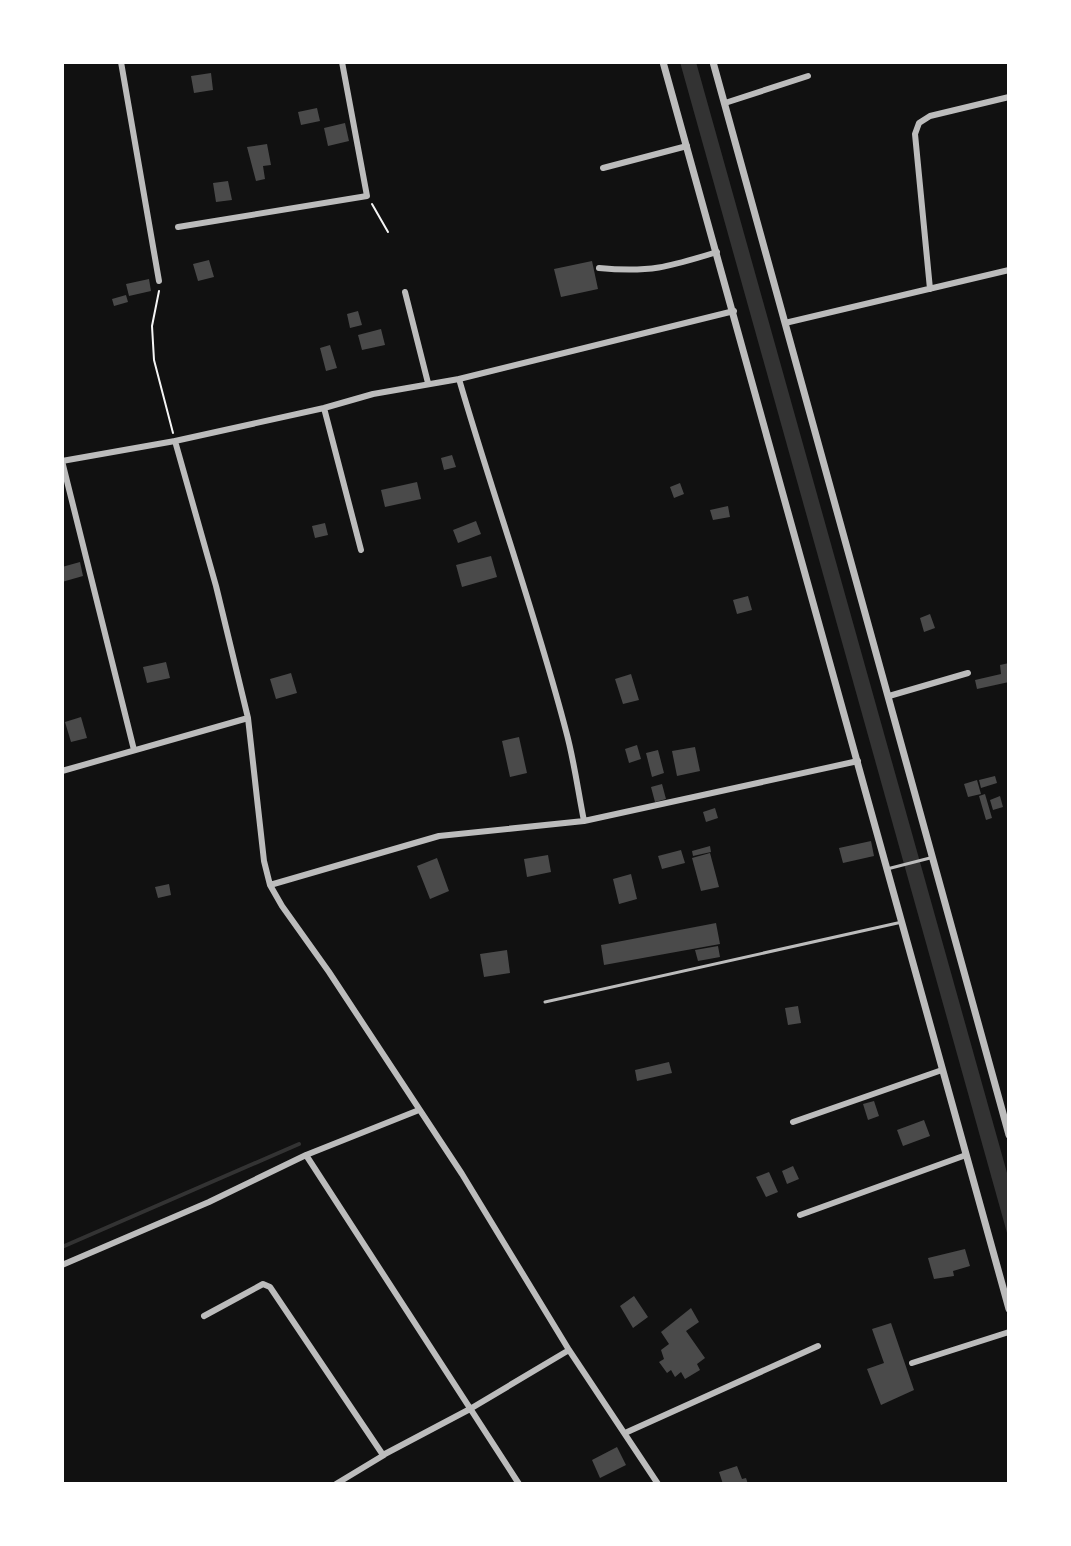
<svg xmlns="http://www.w3.org/2000/svg" width="1071" height="1546" viewBox="0 0 1071 1546" font-family="Overpass,sans-serif">
<style>
.water{fill:#333}
.lines{fill:none;stroke-linecap:round;stroke-linejoin:round}
.stream{stroke:#333;stroke-width:4}
.building{fill:#4a4a4a}
.path{stroke:#f5f5f5;stroke-width:2}
.service{stroke:#bcbcbc;stroke-width:3}
.minor{stroke:#bcbcbc;stroke-width:6}
.tertiary{stroke:#bcbcbc;stroke-width:7}
</style>
<rect width="100%" height="100%" fill="#111"/>
<path class="water" d="M680,62H696L1009,1180V1240Z"/>
<g class="lines">
<path class="stream" d="M62,1247L299,1144"/>
</g>
<path class="building" d="M211,73L213,90L194,93L191,76Z
M317,108L320,121L301,125L298,112Z
M345,123L349,141L328,146L324,128Z
M267,144L271,165L263,166L265,179L256,181L247,147Z
M228,181L232,200L216,202L213,183Z
M209,260L214,277L198,281L193,264Z
M592,261L598,289L561,297L554,269Z
M149,279L151,291L129,296L126,284Z
M126,295L128,302L114,306L112,299Z
M358,311L362,325L350,328L347,314Z
M381,329L385,345L362,350L358,335Z
M330,345L337,368L326,371L320,348Z
M452,455L456,467L444,470L441,458Z
M417,482L421,499L385,507L381,490Z
M680,483L684,494L674,498L670,487Z
M728,506L730,517L713,520L710,510Z
M476,521L481,534L458,543L453,530Z
M325,523L328,535L315,538L312,526Z
M491,556L497,577L462,587L456,565Z
M80,562L83,576L62,582V567Z
M748,596L752,610L737,614L733,600Z
M930,614L935,628L924,632L920,618Z
M166,662L170,678L147,683L143,667Z
M1009,663V682L977,689L975,680L1001,674L1000,665Z
M291,673L297,693L276,699L270,679Z
M631,674L639,700L623,704L615,679Z
M81,717L87,738L71,742L65,722Z
M519,737L527,773L510,777L502,741Z
M637,745L641,759L629,763L625,749Z
M695,747L700,771L677,776L672,751Z
M658,750L664,773L652,777L646,753Z
M995,776L997,783L981,788L979,780Z
M977,780L981,794L968,797L964,784Z
M662,784L666,799L655,802L651,787Z
M985,794L992,818L986,820L979,796Z
M1000,796L1003,807L993,810L990,800Z
M715,808L718,818L706,822L703,812Z
M871,841L874,856L843,863L839,848Z
M710,846L711,852L693,856L692,851Z
M681,850L685,863L662,869L658,856Z
M710,853L719,887L701,891L692,858Z
M548,855L551,872L527,877L524,859Z
M437,858L449,891L430,899L417,866Z
M631,874L637,899L619,904L613,879Z
M169,884L171,895L158,898L155,887Z
M716,923L720,944L604,965L601,945Z
M718,946L720,957L698,961L695,950Z
M507,950L510,973L484,977L480,954Z
M798,1006L801,1023L788,1025L785,1008Z
M669,1062L672,1073L637,1081L635,1070Z
M874,1101L879,1116L868,1120L863,1104Z
M924,1120L930,1136L903,1146L897,1130Z
M793,1166L799,1179L787,1184L782,1171Z
M769,1172L778,1192L766,1197L756,1177Z
M965,1249L970,1266L953,1271L954,1276L934,1279L928,1258Z
M634,1296L648,1317L633,1328L620,1306Z
M691,1308L699,1322L686,1331L705,1358L697,1364L700,1370L685,1379L681,1372L675,1377L671,1370L667,1373L659,1362L664,1359L661,1350L669,1344L661,1332Z
M891,1323L914,1390L881,1405L867,1369L884,1363L872,1329Z
M617,1447L626,1465L600,1478L592,1460Z
M737,1466L742,1479L746,1478L748,1484H723L719,1472Z"/>
<g class="lines">
<path class="path" d="M372,204L388,232
M159,291L152,326L154,360L173,433"/>
<path class="service" d="M887,869L930,858
M545,1002L902,922"/>
<path class="minor" d="M121,62L159,281
M725,103L808,76
M603,168L687,146
M178,227L367,196L342,62
M599,268C649,273 669,267 717,252
M930,289L915,134L919,123L930,116L1009,97
M405,292L428,383
M785,323L1009,270
M459,379C493,496 535,612 566,731C574,760 578,791 584,821
M324,408L361,550
M175,441L216,586L248,718L264,861L270,885L282,906L329,972L462,1174L569,1350L658,1484
M62,461L175,441L324,408L373,394L459,379L734,311
M62,461L134,750
M889,696L968,673
M62,771L248,718
M270,885L439,836L584,821L858,761
M793,1122L942,1070
M306,1155L519,1484
M800,1215L966,1155
M62,1265L209,1202L306,1155L419,1110
M204,1316L263,1284L270,1287L383,1455L470,1409L569,1350
M912,1363L1009,1332
M625,1433L818,1346
M336,1484L384,1455"/>
<path class="tertiary" d="M663,62L1009,1309
M713,62L1009,1135"/>
</g>
<rect width="1071" height="1546" fill="none" stroke="#ffffff" stroke-width="128"/>
</svg>
